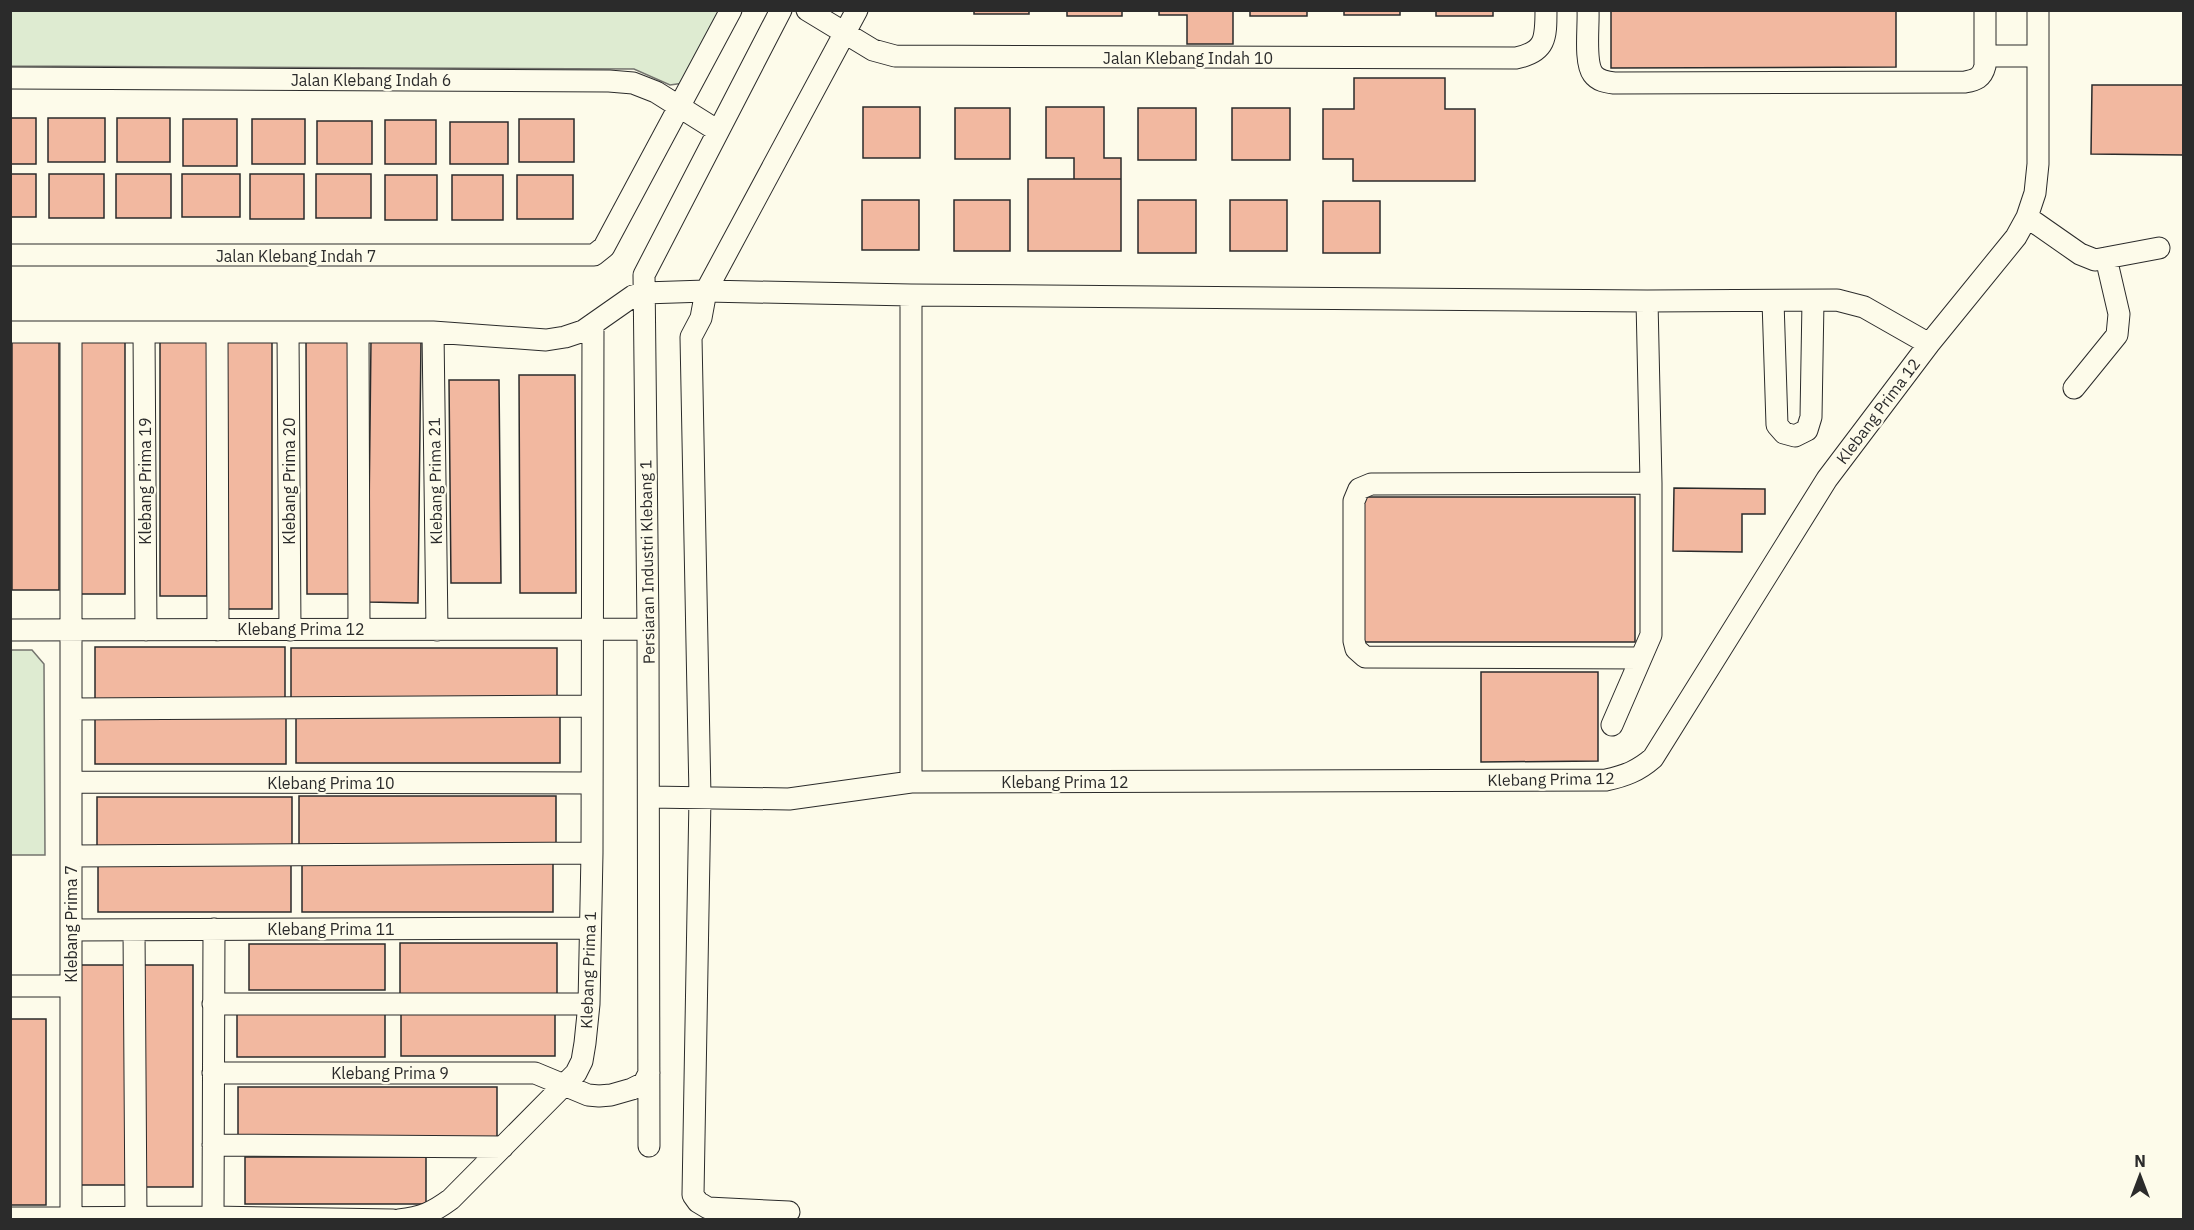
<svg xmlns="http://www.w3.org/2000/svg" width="2194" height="1230" viewBox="0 0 2194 1230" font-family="'IBM Plex Sans',sans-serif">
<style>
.green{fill:#deebd1;stroke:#74746e;stroke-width:1.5}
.building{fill:#f2b8a0;stroke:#2b2b2b;stroke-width:1.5}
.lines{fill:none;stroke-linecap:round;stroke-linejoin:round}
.minor-casing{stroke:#2b2b2b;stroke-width:23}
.minor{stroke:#fdfbea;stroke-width:21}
.labels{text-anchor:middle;stroke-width:4.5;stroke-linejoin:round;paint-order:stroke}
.street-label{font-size:16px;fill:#2b2b2b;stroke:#fdfbea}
</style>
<rect width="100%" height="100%" fill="#fdfbea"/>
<path class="green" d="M11,11H719L684,83L670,85L634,69L11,66Z
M11,650H32L44,664L45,855H11Z"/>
<path class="building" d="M974,10H1029V14H974Z
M1067,10H1122V16H1067Z
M1159,10H1233V44H1187V15H1159Z
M1250,10H1307V16H1250Z
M1344,10H1400V15H1344Z
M1436,10H1493V16H1436Z
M1611,10H1896V67L1611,68Z
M1354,78H1445V109H1475V181H1353V159H1323V109H1354Z
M2092,85H2184V155L2091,154Z
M863,107H920V158H863Z
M1046,107H1104V158H1121V179H1074V158H1046Z
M955,108H1010V159H955Z
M1138,108H1196V160H1138Z
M1232,108H1290V160H1232Z
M10,118H36V164H10Z
M48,118H105V162H48Z
M117,118H170V162H117Z
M183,119H237V166H183Z
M252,119H305V164H252Z
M519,119H574V162H519Z
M385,120H436V164H385Z
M317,121H372V164H317Z
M450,122H508V164H450Z
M10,174H36V217H10Z
M49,174H104V218H49Z
M116,174H171V218H116Z
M182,174H240V217H182Z
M250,174H304V219H250Z
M316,174H371V218H316Z
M385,175H437V220H385Z
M452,175H503V220H452Z
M517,175H573V219H517Z
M1028,179H1121V251H1028Z
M862,200H919V250H862Z
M954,200H1010V251H954Z
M1138,200H1196V253H1138Z
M1230,200H1287V251H1230Z
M1323,201H1380V253H1323Z
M371,340H421L418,603L368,602Z
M12,341H59V590H12Z
M77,341H125V594H77Z
M222,341H272V609H222Z
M352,341L353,594H307L306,342Z
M160,342H207V596H160Z
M519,375H575L576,593H520Z
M449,380H499L501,583H451Z
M1674,488L1765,489V514H1742V552L1673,551Z
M1364,497H1635V642H1364Z
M95,647H285V699H95Z
M291,648H557V699H291Z
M1481,672H1598V761L1481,762Z
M296,712H560V763H296Z
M95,713H286V764H95Z
M299,796H556V847H299Z
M97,797H292V846H97Z
M302,862H553V912H302Z
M98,863H291V912H98Z
M400,943H557V996H400Z
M249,944H385V990H249Z
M77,965H126V1185H77Z
M142,965H193V1187H142Z
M237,1008H385V1057H237Z
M401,1008H555V1056H401Z
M10,1019H46V1205H10Z
M238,1087H497V1140H238Z
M245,1157H426V1204H245Z"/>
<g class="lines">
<g class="minor-casing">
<path id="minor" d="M807,10L873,50L895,56L1516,58C1546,52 1546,38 1546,10
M1588,10C1589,26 1584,62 1593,74C1598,81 1606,82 1614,83L1965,82C1976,80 1982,78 1985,66V10
M1985,56H2038
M10,78L609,81L633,83L656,92L718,131
M2027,217L2080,254L2095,260L2159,248
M10,255H594L604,247L731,10
M911,295V782
M1773,301L1777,425L1784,433L1795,436L1807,430L1811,417L1813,301
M10,332H433L546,340L565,337L583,331L633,296L644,293L706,291L911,295L1647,301L1837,300L1864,307L1929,344
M144,332L146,630
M217,332L218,630
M288,332L290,630
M358,332L359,629
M433,332L437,630
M2074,388L2117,335L2119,314L2106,258
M10,630L648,629
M1641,658L1365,657L1356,649L1354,641V501L1359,489L1371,484L1651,483
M72,709L592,706
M1612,725L1651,635V483L1647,301
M71,782L591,783
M649,797L789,799L911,782L1606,780C1625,776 1638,771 1653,758L1827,479L1929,344L2016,237L2027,217L2035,193L2038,164V10
M72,856L592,853
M72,930L590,928
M134,930L136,1217
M10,986H71
M213,1004H589
M213,1073H535L588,1095L599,1096L611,1095L632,1089L644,1083L649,1073
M213,1145L503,1147
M649,1146L648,629L644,275L781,10
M789,1212L708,1208L698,1202L693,1195L700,797L691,337L701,318L706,291L857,10
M71,1217V332
M213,1217L214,929
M10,1218L213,1217L393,1220
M399,1220C422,1217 432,1213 451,1199L576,1073L582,1061L585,1043L589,1004L592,853L593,324"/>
</g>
<use href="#minor" class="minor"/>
</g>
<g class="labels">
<g class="street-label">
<text x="1188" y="64">Jalan Klebang Indah 10</text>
<text x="371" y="86">Jalan Klebang Indah 6</text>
<text x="296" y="262">Jalan Klebang Indah 7</text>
<text transform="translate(1878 411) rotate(-53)" y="6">Klebang Prima 12</text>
<text transform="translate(145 481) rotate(-90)" y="6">Klebang Prima 19</text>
<text transform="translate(289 481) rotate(-90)" y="6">Klebang Prima 20</text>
<text transform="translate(435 481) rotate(-91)" y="6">Klebang Prima 21</text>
<text transform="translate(647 562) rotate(-91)" y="6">Persiaran Industri Klebang 1</text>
<text x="301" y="635">Klebang Prima 12</text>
<text transform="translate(1551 779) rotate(-1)" y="6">Klebang Prima 12</text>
<text x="1065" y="788">Klebang Prima 12</text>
<text x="331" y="789">Klebang Prima 10</text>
<text transform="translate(71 924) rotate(-90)" y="6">Klebang Prima 7</text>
<text x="331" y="935">Klebang Prima 11</text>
<text transform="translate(588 970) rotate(-88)" y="6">Klebang Prima 1</text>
<text x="390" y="1079">Klebang Prima 9</text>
</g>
</g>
<rect width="2194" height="1230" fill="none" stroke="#2b2b2b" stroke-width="24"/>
<g transform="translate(2140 1176)" stroke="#fdfbea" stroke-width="4.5" paint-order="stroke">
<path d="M0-4.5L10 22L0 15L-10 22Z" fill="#2b2b2b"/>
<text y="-9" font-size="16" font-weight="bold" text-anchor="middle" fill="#2b2b2b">N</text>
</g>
</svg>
